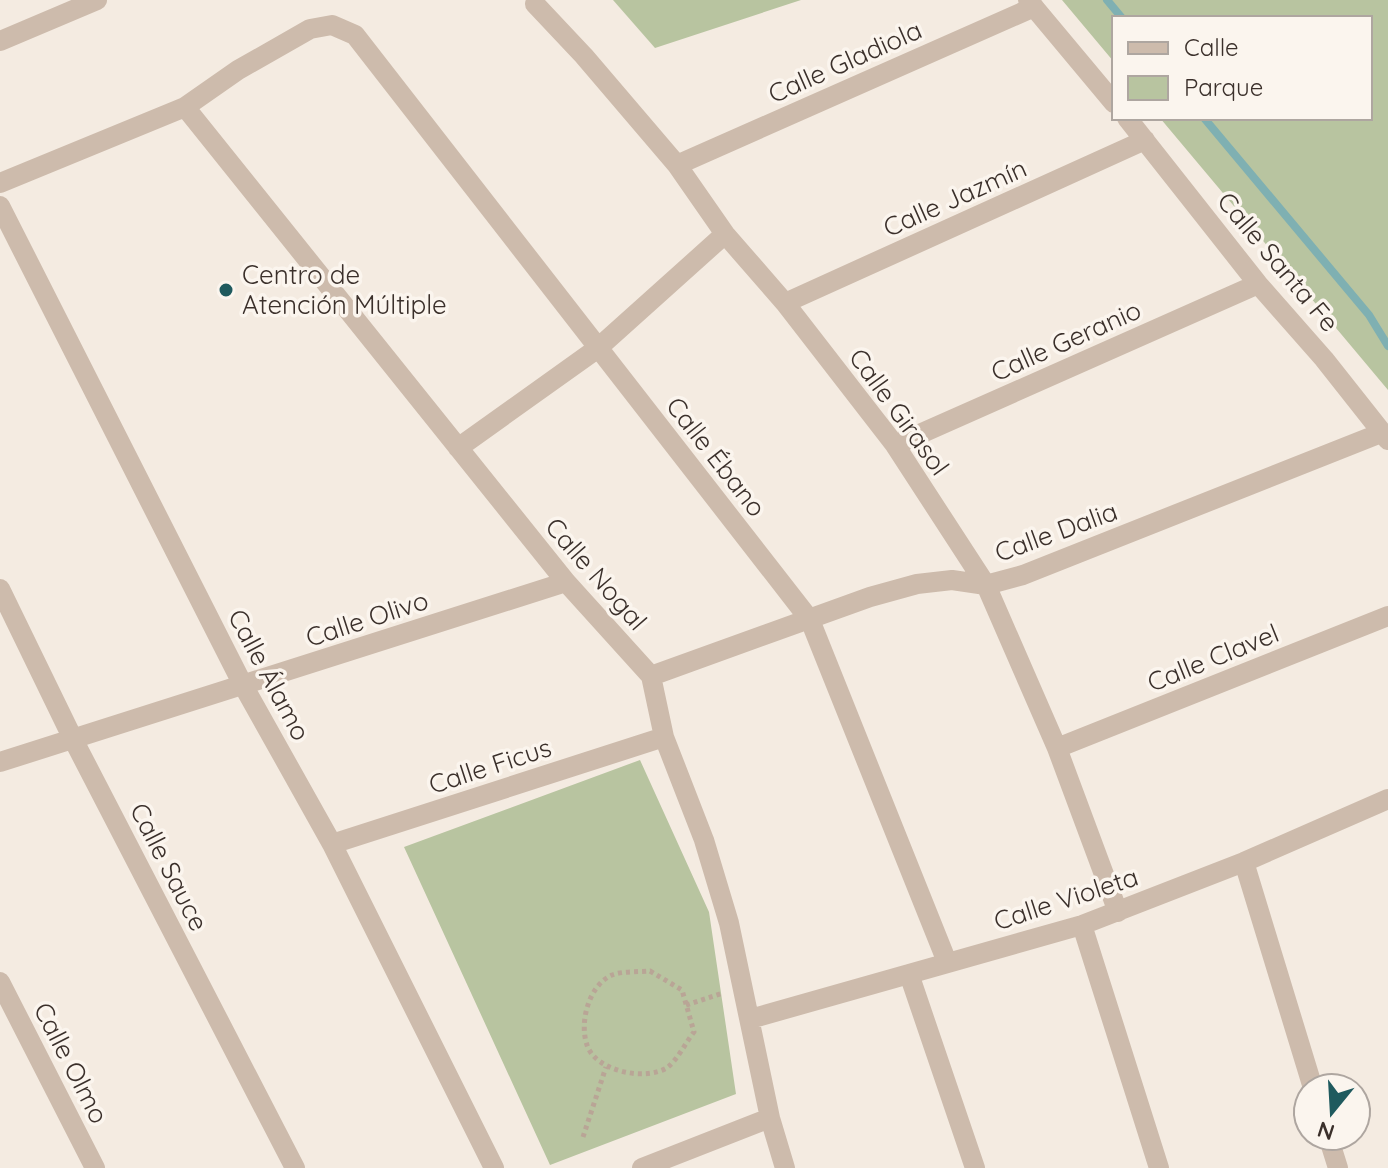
<svg xmlns="http://www.w3.org/2000/svg" width="1388" height="1168" viewBox="0 0 1388 1168" font-family="Quicksand,sans-serif">
<style>
.green{fill:#b8c4a0}
.lines{fill:none;stroke-linecap:round;stroke-linejoin:round}
.stream{stroke:#7fb0b2;stroke-width:8}
.path{stroke:#b9a596;stroke-width:5;stroke-dasharray:4 4;stroke-linecap:butt}
.minor{stroke:#cdbbac;stroke-width:20}
.poi-dot{fill:#1f5a5e;stroke:#fbf5ee;stroke-width:3}
.labels{text-anchor:middle;stroke-width:7;stroke-linejoin:round;paint-order:stroke}
.street-label{font-size:26px;fill:#3b302b;stroke:#fbf5ee}
.poi-label{font-size:26px;fill:#3b302b;stroke:#fbf5ee;text-anchor:start}
</style>
<rect width="100%" height="100%" fill="#f4ebe1"/>
<path class="green" d="M613,0H801L655,48Z
M1062,0H1388V390L1160,118H1370V18H1114V62Z
M640,760L709,912L736,1094L550,1165L404,847Z"/>
<g class="lines">
<path class="stream" d="M1107,0L1122,18
M1204,118L1369,315L1388,346"/>
<path class="path" d="M650,971L682,990L694,1032C686,1042 678,1059 668,1067C646,1082 595,1071 587,1045C579,1022 589,985 612,975C622,971 639,972 650,971Z
M686,1005L723,993
M583,1137L606,1067"/>
<path class="minor" d="M1028,0L1114,103
M535,4L584,56L677,165L725,234L785,303L895,445L986,585L1057,748L1118,912
M0,41L97,0
M185,107L566,582L651,676L664,737L704,840L729,923L770,1118L785,1168
M1127,118L1258,284L1324,359L1388,440
M677,165L1034,7
M0,183L185,107L238,70L310,29L332,25L355,35L810,620L947,962
M0,206L243,685L332,844L494,1168
M785,303L1145,140
M895,445L1258,284
M458,448L598,348L725,234
M0,589L73,739L295,1168
M651,676L870,597L917,584L952,580L986,585L1023,575L1381,433
M1057,748L1388,616
M0,762L566,582
M332,844L664,737
M1244,862L1313,1088
M1082,925L1159,1168
M909,974L975,1168
M0,982L95,1168
M750,1019L1082,925L1244,862L1388,799
M1328,1136L1338,1168
M642,1168L770,1118"/>
</g>
<circle class="poi-dot" cx="226" cy="290" r="8"/>
<g class="labels">
<g class="street-label">
<text transform="translate(845 62) rotate(-24)" y="9">Calle Gladiola</text>
<text transform="translate(955 198) rotate(-24)" y="9">Calle Jazmín</text>
<text transform="translate(1278 262) rotate(50)" y="9">Calle Santa Fe</text>
<text transform="translate(1066 341) rotate(-24)" y="9">Calle Geranio</text>
<text transform="translate(899 412) rotate(54)" y="9">Calle Girasol</text>
<text transform="translate(716 457) rotate(52)" y="9">Calle Ébano</text>
<text transform="translate(1056 532) rotate(-20)" y="9">Calle Dalia</text>
<text transform="translate(596 574) rotate(49)" y="9">Calle Nogal</text>
<text transform="translate(367 619) rotate(-18)" y="9">Calle Olivo</text>
<text transform="translate(1213 658) rotate(-22)" y="9">Calle Clavel</text>
<text transform="translate(269 675) rotate(62)" y="9">Calle Álamo</text>
<text transform="translate(490 766) rotate(-18)" y="9">Calle Ficus</text>
<text transform="translate(169 867) rotate(63)" y="9">Calle Sauce</text>
<text transform="translate(1066 899) rotate(-18)" y="9">Calle Violeta</text>
<text transform="translate(71 1063) rotate(63)" y="9">Calle Olmo</text>
</g>
<g class="poi-label">
<text x="242" y="284">Centro de<tspan x="242" dy="30">Atención Múltiple</tspan></text>
</g>
</g>
<rect x="1112" y="16" width="260" height="104" fill="#fbf5ee" stroke="#aea6a0" stroke-width="2"/>
<rect x="1128" y="42" width="40" height="12" fill="#cdbbac" stroke="#aea6a0" stroke-width="2"/>
<text x="1184" y="56" font-size="24" fill="#3b302b">Calle</text>
<rect x="1128" y="76" width="40" height="24" fill="#b8c4a0" stroke="#aea6a0" stroke-width="2"/>
<text x="1184" y="96" font-size="24" fill="#3b302b">Parque</text>
<g transform="translate(1332 1112) rotate(198)"><circle r="38" fill="#fbf5ee" stroke="#aea6a0" stroke-width="2"/>
<path d="M0-6L14 30L0 20L-14 30Z" fill="#1f5a5e"/>
<text y="-12" font-size="22" font-weight="bold" text-anchor="middle" fill="#3b302b">N</text>
</g>
</svg>
